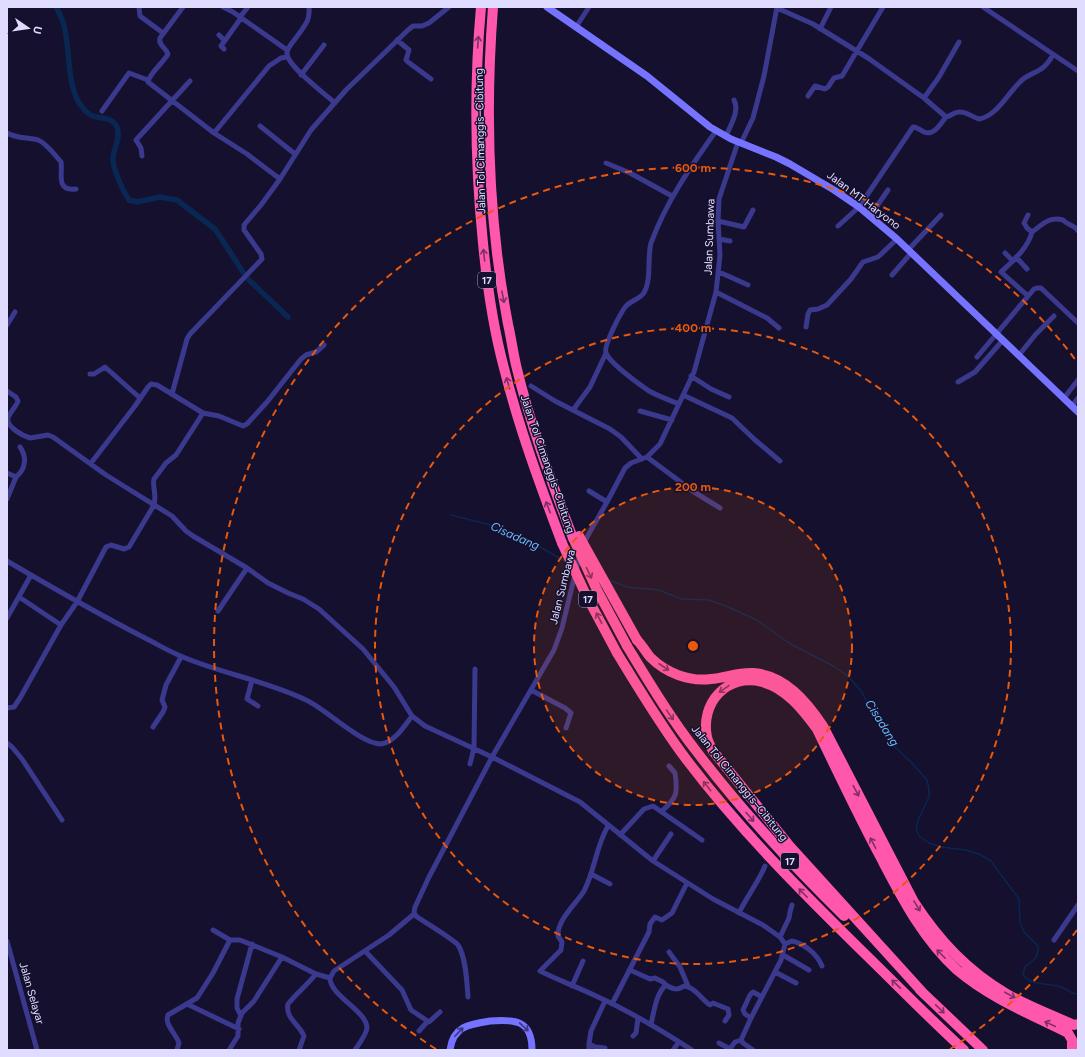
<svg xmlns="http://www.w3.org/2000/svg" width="1085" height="1057" viewBox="0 0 1085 1057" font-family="Figtree,sans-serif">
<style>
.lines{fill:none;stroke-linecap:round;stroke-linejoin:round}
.stream{stroke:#0a2652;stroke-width:1.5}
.canal{stroke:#0a2652;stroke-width:5.5}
.street{stroke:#3b398e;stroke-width:5}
.secondary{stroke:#7573ff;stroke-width:7}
.highway{stroke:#ff57ab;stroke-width:10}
.highway-bridge{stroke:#ff57ab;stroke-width:10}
.oneway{stroke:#7e3066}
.oneway2{stroke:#3b3881}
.ring{fill:none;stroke:#e8590c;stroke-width:2;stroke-dasharray:7 5}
.labels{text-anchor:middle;stroke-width:3;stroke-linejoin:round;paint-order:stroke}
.shield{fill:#15102d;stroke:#a39fc0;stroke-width:1}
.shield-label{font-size:10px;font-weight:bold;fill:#e0dcff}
.street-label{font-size:11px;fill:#e0dcff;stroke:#15102d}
.water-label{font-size:12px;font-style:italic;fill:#6abdff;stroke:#15102d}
.centre{fill:#e8590c;stroke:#15102d;stroke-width:2}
.ring-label{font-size:12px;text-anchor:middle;font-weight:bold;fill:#e8590c;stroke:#15102d;stroke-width:3;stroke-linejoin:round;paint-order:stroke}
</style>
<rect width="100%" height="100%" fill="#15102d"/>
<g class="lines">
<path class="stream" d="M451,515L487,524L528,540L566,562
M609,580L627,587L659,590L681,599L709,600L726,606L757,620L789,643L835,667L850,678L861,691L880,725L894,746L912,763L927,780L929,789V797L918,820L916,830L920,837L929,843L941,847L966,850L979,854L991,861L1019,899L1020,922L1024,932L1038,946V951L1036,958L1025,967L1023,974C1028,986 1050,983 1061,987C1067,989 1071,994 1078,994"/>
<path class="canal" d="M56,7C73,34 64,70 77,99C80,105 87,114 93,116C101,119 113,117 117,127C121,137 114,148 113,157C112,168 123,191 129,200L137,202L160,197L177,200L215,229L245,275
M248,279L288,317"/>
<path class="street" d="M139,7L140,16L163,33
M183,7L160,38C158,45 166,48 168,54C163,63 149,74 148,82L214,133L247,154L280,179
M223,7L233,12L287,50
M309,7C310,20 306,24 298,35C295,40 287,47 287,53C286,65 325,94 335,103
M983,7L1078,71
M777,8L813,24L868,58L924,98L946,117C951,116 954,112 959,112C966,111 972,117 979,119C997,116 1007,94 1020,82C1026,75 1034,74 1041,69C1046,66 1050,60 1053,55
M240,17L248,7
M576,27L589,7
M820,29L831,7
M219,35L224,40
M397,40L409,50L406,60L408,62L431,79
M224,49L221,46L241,18
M301,75L324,45
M808,96L815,86L825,89L828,87L834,78L842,76L883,7
M924,98L939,77L959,42
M102,111L129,73L148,80
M260,126L295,154
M7,133C17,139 28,137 38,140C46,143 55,155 61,162C63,172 55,192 76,189
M214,133L269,66L281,58L287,57
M726,136C730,126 740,111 734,100
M741,143L753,118L764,76L777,7
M142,156L141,148L136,140L190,81
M606,163L630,173L672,196
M1028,215L1024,223L1027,228L1032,232C1042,225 1049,216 1063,220C1067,225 1075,225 1078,231
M873,218L877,206L888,190
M718,221L744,227L753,210
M838,226L859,207L913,127C917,127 920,130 924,132C934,136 940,124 946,117
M719,239L730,241
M908,250L941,215
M1005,253L1013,261
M1016,257L1027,269
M719,272L748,285
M892,275L911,253
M716,292L767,318L779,328
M1028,296L1001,272C1013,261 1028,248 1032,232
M7,325L15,312
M806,327L808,314L810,310L818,309L827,305L851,279L863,262L878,257L897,239
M1019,355L1036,334L1054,316
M977,357L1034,289L1037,288H1041L1078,323
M90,374H94L105,367L140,398
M691,376L711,389L729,397
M958,382L975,372L1003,340
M531,386L555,401L610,429L621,437L642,459
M7,391L16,397L18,401C16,407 10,412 8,418C6,427 23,436 30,438L48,435L53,437L106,475L172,516L186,531L193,536L247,568L268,583L288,593L303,599L319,609L363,649L394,687L412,716L425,726L492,757L580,802L653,861L713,899L763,925L780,937L785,944L781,960L751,1018L741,1040L743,1043L753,1050
M172,394L187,339L190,334L262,259L261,254L244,230V225L261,205L280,179L311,130L346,90L408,30L413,26H422L429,23L449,7
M683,395L732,418L754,439L780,461
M1064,398L1078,380
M679,404C669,400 658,396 649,391C639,384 610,363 606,353C603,346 621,312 626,306C631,301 639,299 643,294C652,282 647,257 651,243C666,202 691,166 716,131
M1072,406L1078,398
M573,410L590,387L606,353
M640,411L672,420
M647,457L694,492L720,508
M91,463L135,406L148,387L151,384L157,385L203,413L219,416L243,426L247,424L267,402L301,359L306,355L316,352L324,345
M7,473L16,477L7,499
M16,477C26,469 27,457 20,447
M589,491L607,502
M583,544L607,502L625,468L631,463L647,457L660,444L694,372L716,292L720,255L718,221L719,199L738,142
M7,561C53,588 98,614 145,638C157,644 170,652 183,657C223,674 267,681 306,700C326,709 361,744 381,744C394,743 405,725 412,716
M19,597L61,625
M218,611L247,568
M7,618L31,575
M252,680L247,699L258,706
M531,690L565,708L571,713L566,728
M7,708L14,707L20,698L61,625L77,602L106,547L111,545L124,549L129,547L154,505C157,494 152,487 154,479L166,463L176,455L203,413
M153,727L163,712L165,707L162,700L166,685L181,657
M7,743L12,747L22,759L62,820
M470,764L474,748L475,669
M662,811C677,798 678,793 675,773L669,766
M608,826C596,846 595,870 584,891C576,904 557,920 558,936L562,942L561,950L540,971C558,980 577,987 596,996C629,1011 661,1030 692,1050
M620,835L644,809L653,806L702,840
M653,861L671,834
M591,874L610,884
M739,913C747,896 758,883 765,866
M213,930L230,940H240L282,957L316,974L330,978
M780,937L789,918L790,912L792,905
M1054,940L1078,905
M7,941L37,1050
M785,944L792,941C805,944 817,954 822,966
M365,951L402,990L411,1010L429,1022L440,1012
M669,952L680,967L688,986
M783,955L809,970
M630,970L650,979L655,978L663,982L666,985
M775,972L796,983
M572,986L583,961
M468,997C467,983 466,957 458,945C453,939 424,922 416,916L414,912L415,907L429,877L492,757L554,650L562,628L580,554
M605,1001L591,1031L589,1044L595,1047L605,1048
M187,1004L239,1029
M612,1004L649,932L650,924L655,917L662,920L672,913L687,883
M241,1016L237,1008V999L252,944
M751,1018L745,1014L743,1010L750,995L753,992L762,997
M651,1024C654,1012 656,993 666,985C673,989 677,991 684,986C695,987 701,999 710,1005L713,1003L728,1009L729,1015L725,1021
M419,1031L427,1022
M633,1036L636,1033L638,1018
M719,1043L730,1049
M177,1050L179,1043C176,1034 164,1024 168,1015L197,998L213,973L230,940
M229,1050L238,1036V1023L242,1013L254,1001L282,957
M299,1050L304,1036C299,1024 285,1018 288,1004C297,993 307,985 316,974
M355,1050C359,1044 366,1035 367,1028C367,1011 330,996 330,978L334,971L389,935L414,914
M589,1050V1044
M673,1050L679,1042
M729,1050L735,1042L741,1040"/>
<path class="secondary" d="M547,7L647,76L710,127L731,139L776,157L790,164L834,190L859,207L897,239L1078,412
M450,1050C453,1026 470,1024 490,1021C515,1019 532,1020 532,1050"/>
<path class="highway" d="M481,7C474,85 475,164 483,243C487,285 493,327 504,368C519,428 540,485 562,543
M493,7C485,113 488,220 508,324C511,337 513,352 516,365C530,424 551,481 573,538
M637,640C642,645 646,652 650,657C666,673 689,682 711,679C725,678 738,672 753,673C785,675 807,702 823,726L914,902C939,940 967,971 1007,994C1028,1006 1052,1015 1074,1025L1078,1024
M627,646C649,682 671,719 697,752C742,811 792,865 844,916
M617,653C639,689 661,726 686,759C739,829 800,890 862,951C896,984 929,1018 964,1050
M920,990L983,1050
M925,995L788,844L713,751C711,747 708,742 707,737C700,703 727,673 762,682C786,688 803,710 817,729C838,773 859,817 882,860C903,900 923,939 957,970C990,998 1030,1014 1068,1033L1072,1040V1050"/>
<path class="highway-bridge" d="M579,536L637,640
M573,538L597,590L627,646
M562,543L586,595L617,653"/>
</g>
<defs><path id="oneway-shaft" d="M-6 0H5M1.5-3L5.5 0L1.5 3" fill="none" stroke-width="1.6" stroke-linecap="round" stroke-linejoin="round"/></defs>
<g class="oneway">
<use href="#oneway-shaft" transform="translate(478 42) rotate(-86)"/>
<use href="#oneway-shaft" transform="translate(484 255) rotate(-96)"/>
<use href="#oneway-shaft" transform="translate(503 297) rotate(79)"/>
<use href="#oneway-shaft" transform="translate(508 383) rotate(-106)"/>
<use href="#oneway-shaft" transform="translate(548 507) rotate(-111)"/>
<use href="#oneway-shaft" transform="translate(589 573) rotate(65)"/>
<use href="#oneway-shaft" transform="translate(599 618) rotate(-118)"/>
<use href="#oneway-shaft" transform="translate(664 667) rotate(33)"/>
<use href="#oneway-shaft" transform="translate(724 689) rotate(145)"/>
<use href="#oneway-shaft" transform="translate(670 715) rotate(55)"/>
<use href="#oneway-shaft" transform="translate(707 786) rotate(-129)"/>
<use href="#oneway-shaft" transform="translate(856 791) rotate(62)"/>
<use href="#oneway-shaft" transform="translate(750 817) rotate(49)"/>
<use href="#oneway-shaft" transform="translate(873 843) rotate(-118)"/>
<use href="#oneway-shaft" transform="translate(803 893) rotate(-135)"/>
<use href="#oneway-shaft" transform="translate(917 906) rotate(58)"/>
<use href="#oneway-shaft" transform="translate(941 954) rotate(-135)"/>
<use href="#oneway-shaft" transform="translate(896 984) rotate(-136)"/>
<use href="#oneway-shaft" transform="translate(1010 995) rotate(28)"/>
<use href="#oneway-shaft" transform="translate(940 1009) rotate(44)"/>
<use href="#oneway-shaft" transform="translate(1050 1024) rotate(-155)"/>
</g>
<g class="oneway2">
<use href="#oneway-shaft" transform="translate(524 1027) rotate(43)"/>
<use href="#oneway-shaft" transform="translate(459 1032) rotate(-46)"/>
</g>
<circle cx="693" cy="646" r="159" fill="#e8590c" fill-opacity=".12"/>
<g class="ring">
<circle cx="693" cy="646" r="159"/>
<circle cx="693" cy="646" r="318"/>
<path d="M1077 930A478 478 0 0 1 950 1049M436 1049A478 478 0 1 1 1077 362"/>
</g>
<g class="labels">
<g class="shield">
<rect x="478" y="272" width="18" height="16" rx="3"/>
<rect x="579" y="591" width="18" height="16" rx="3"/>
<rect x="781" y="853" width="18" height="16" rx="3"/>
</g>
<g class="shield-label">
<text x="487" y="284">17</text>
<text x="588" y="603">17</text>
<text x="790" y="865">17</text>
</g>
<g class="street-label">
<text transform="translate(480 141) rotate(-91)" y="4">Jalan Tol Cimanggis–Cibitung</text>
<text transform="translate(864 200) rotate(37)" y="4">Jalan MT Haryono</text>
<text transform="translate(709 237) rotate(-88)" y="4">Jalan Sumbawa</text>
<text transform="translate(548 464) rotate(71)" y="4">Jalan Tol Cimanggis–Cibitung</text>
<text transform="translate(562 587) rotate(-76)" y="4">Jalan Sumbawa</text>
<text transform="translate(740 783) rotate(51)" y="4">Jalan Tol Cimanggis–Cibitung</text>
<text transform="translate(32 993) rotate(74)" y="4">Jalan Selayar</text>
</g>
<g class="water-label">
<text transform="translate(515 536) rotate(24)" y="4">Cisadang</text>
<text transform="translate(882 723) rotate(58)" y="4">Cisadang</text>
</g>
</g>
<circle cx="693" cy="646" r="6" class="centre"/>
<g class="ring-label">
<text x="693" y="172">600 m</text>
<text x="693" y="332">400 m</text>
<text x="693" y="491">200 m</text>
</g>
<rect width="1085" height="1057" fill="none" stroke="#e0dcff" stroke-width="16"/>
<g transform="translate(28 28) rotate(103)" stroke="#15102d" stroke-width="3" paint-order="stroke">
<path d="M0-3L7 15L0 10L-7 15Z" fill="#e0dcff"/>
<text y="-6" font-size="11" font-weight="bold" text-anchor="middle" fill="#e0dcff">U</text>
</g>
</svg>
